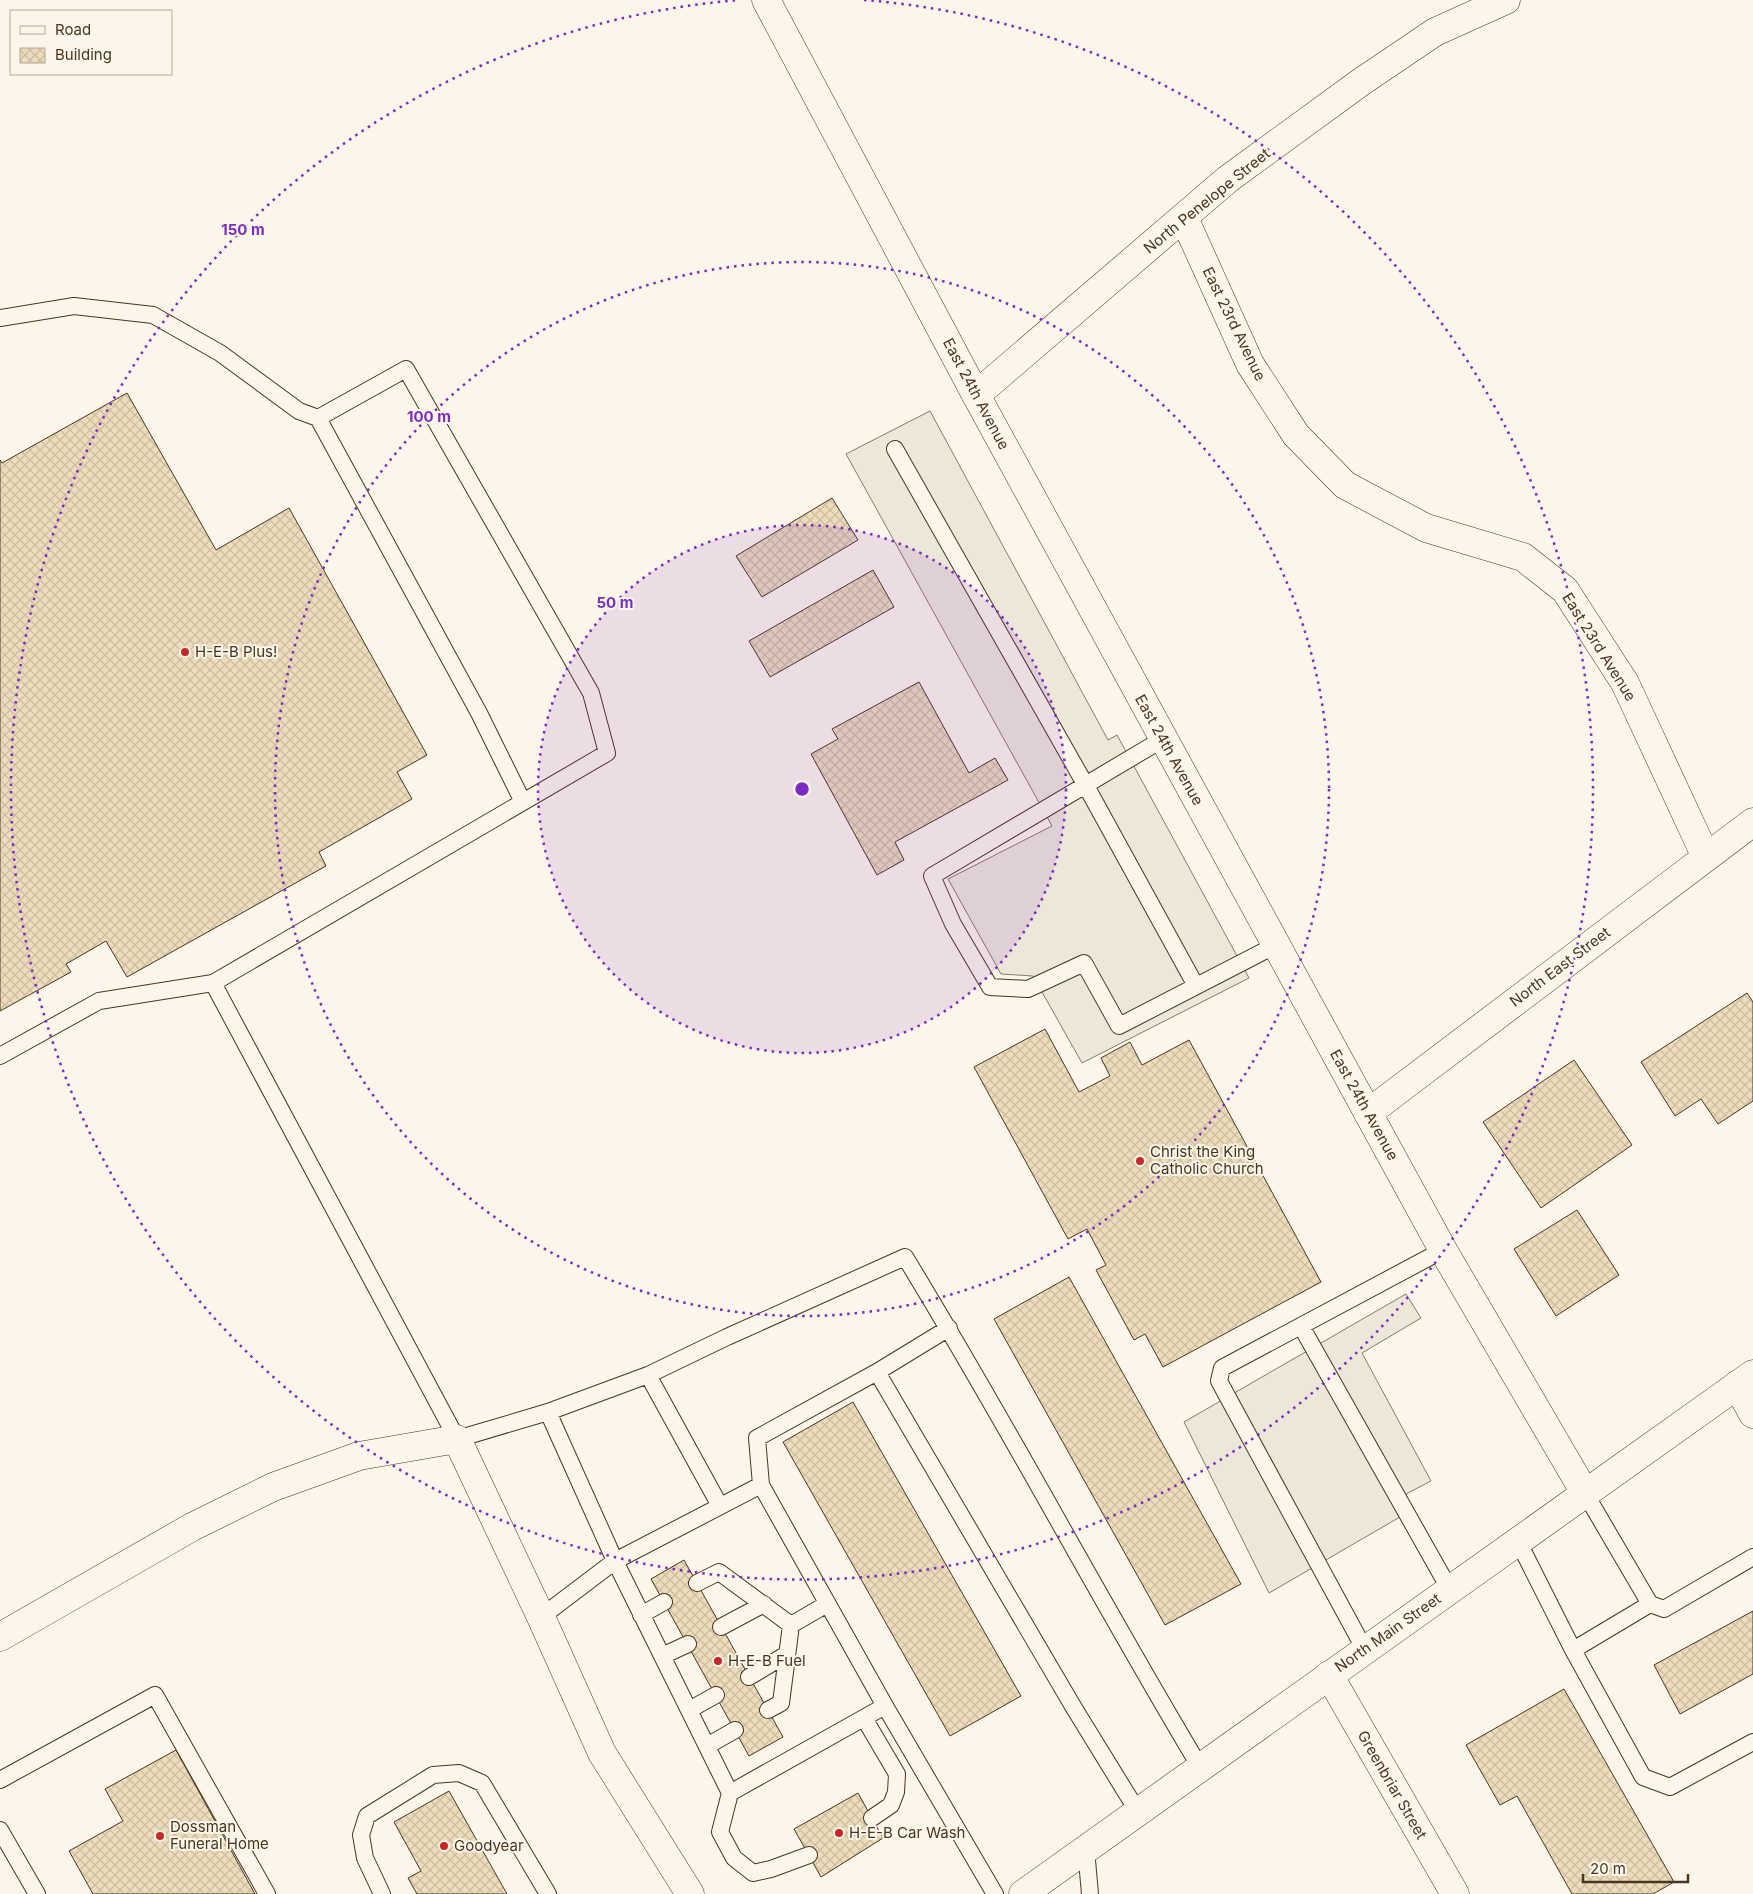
<svg xmlns="http://www.w3.org/2000/svg" width="1753" height="1894" viewBox="0 0 1753 1894" font-family="Inter,sans-serif">
<style>
.parking{fill:#ede7d9;stroke:#887966}
.building{fill:url(#building-cross-hatch);stroke:#4a3520}
.lines{fill:none;stroke-linecap:round;stroke-linejoin:round}
.service-casing{stroke:#4a3520;stroke-width:18}
.minor-casing{stroke:#4a3520;stroke-width:29}
.tertiary-casing{stroke:#4a3520;stroke-width:29}
.primary-casing{stroke:#4a3520;stroke-width:29}
.service{stroke:#fbf6e9;stroke-width:16}
.minor{stroke:#fbf6e9;stroke-width:28}
.tertiary{stroke:#fbf6e9;stroke-width:28}
.primary{stroke:#fbf6e9;stroke-width:28}
.ring{fill:none;stroke:#7b2cbf;stroke-width:2.5;stroke-dasharray:2.5 5}
.poi-dot{fill:#c62828;stroke:#fbf6e9;stroke-width:2}
.labels{text-anchor:middle;stroke-width:4;stroke-linejoin:round;paint-order:stroke}
.street-label{font-size:15px;fill:#4a3520;stroke:#fbf6e9}
.poi-label{font-size:15px;fill:#4a3520;stroke:#fbf6e9;text-anchor:start}
.centre{fill:#7b2cbf;stroke:#fbf6e9;stroke-width:2.5}
.ring-label{font-size:15px;text-anchor:middle;font-weight:bold;fill:#7b2cbf;stroke:#fbf6e9;stroke-width:4;stroke-linejoin:round;paint-order:stroke}
</style>
<defs>
<pattern id="building-cross-hatch" width="8" height="8" patternUnits="userSpaceOnUse" patternTransform="scale(1.25)"><rect width="8" height="8" fill="#ecdcbc"/><path d="M0 0l8 8M0 8l8-8" fill="none" stroke="#ccbda1"/></pattern>
</defs>
<rect width="100%" height="100%" fill="#fbf6e9"/>
<path class="parking" d="M930,411L1108,740L1117,735L1249,978L1082,1063L1033,976L1001,974L948,879L1052,826L846,454Z
M1406,1294L1421,1318L1362,1353L1431,1481L1406,1494L1412,1510L1269,1593L1184,1422Z"/>
<path class="building" d="M127,393L216,550L289,508L427,755L397,772L412,799L319,852L326,866L127,977L106,941L66,964L71,972L0,1011V460L2,463Z
M832,498L858,540L762,597L736,556Z
M873,570L894,607L770,677L749,641Z
M919,682L969,773L995,758L1008,780L895,842L904,860L877,875L811,754L838,739L832,729Z
M1747,993L1753,1002V1101L1718,1124L1701,1099L1675,1116L1641,1062Z
M1045,1029L1079,1092L1110,1076L1101,1058L1130,1042L1142,1065L1189,1040L1321,1282L1163,1367L1145,1334L1134,1340L1096,1270L1106,1265L1087,1229L1068,1239L974,1067Z
M1574,1060L1632,1145L1541,1208L1483,1122Z
M1577,1210L1619,1275L1556,1316L1514,1249Z
M1069,1277L1241,1584L1165,1625L994,1319Z
M853,1402L1021,1696L950,1736L783,1442Z
M684,1560L783,1737L749,1756L651,1579Z
M1753,1611V1674L1680,1714L1654,1665Z
M1564,1689L1674,1882L1653,1894H1572L1517,1796L1500,1805L1466,1745Z
M176,1750L255,1894H93L69,1851L123,1821L105,1789Z
M449,1791L507,1894H417L408,1878L421,1871L394,1822Z
M858,1793L883,1838L821,1877L794,1829Z"/>
<g class="lines">
<g class="service-casing">
<path id="service" d="M0,318L74,306L153,315L220,353L299,411L318,418L406,369L591,693L607,753L213,983L457,1439L548,1412L648,1375L727,1337L905,1257C1008,1425 1099,1599 1200,1767
M318,418L479,713L523,802
M895,449L1085,784L1196,986
M1163,739L932,876L953,924L990,987L1028,989L1084,963L1119,1026L1276,945
M0,1056L99,1001L213,983
M1301,1326L1450,1590
M949,1328L877,1372L757,1438L761,1485L885,1706L995,1894
M877,1372L1074,1708L1138,1812
M648,1375L720,1506
M548,1412L615,1561L761,1485
M1585,1493L1650,1604L1664,1609L1753,1557
M1518,1541L1573,1650L1643,1777L1670,1787L1753,1742
M697,1583L719,1572L791,1625
M641,1615L664,1602
M541,1617L615,1561L730,1793L885,1706
M721,1627L764,1604
M1365,1650L1219,1381L1222,1368L1443,1250
M1573,1650L1650,1604
M662,1656L688,1644
M749,1677L787,1654
M689,1710L716,1695
M768,1710L781,1703L791,1625L827,1604
M864,1718L897,1774L896,1792L891,1805L872,1818
M707,1746L735,1730
M0,1780L155,1695L267,1894
M730,1793L720,1832L734,1858L753,1873L771,1869L809,1855
M0,1830L37,1894
M1086,1849L1090,1894
M382,1894L365,1858L361,1835L367,1816L433,1775L459,1773L482,1783L548,1894"/>
</g>
<g class="minor-casing">
<path id="minor" d="M1184,218L1250,364L1296,435L1345,485L1426,528L1523,557L1565,590L1625,683L1706,857
M976,395L1228,179L1361,82L1435,32L1506,0
M1368,1113L1753,822
M1737,1385L1753,1414
M0,1637L192,1527L273,1487L359,1456L457,1439L541,1617L602,1753L690,1894
M1329,1675L1455,1894"/>
</g>
<g class="tertiary-casing">
<path id="tertiary" d="M766,0L976,395L1368,1113L1443,1250L1585,1493"/>
</g>
<g class="primary-casing">
<path id="primary" d="M1023,1894L1753,1374"/>
</g>
<use href="#service" class="service"/>
<use href="#minor" class="minor"/>
<use href="#tertiary" class="tertiary"/>
<use href="#primary" class="primary"/>
</g>
<circle cx="802" cy="789" r="264" fill="#7b2cbf" fill-opacity=".12"/>
<g class="ring">
<circle cx="802" cy="789" r="264"/>
<circle cx="802" cy="789" r="527"/>
<path d="M864 0A791 791 0 1 1 740 0"/>
</g>
<g class="poi-dot">
<circle cx="185" cy="652" r="5"/>
<circle cx="1140" cy="1161" r="5"/>
<circle cx="718" cy="1661" r="5"/>
<circle cx="839" cy="1833" r="5"/>
<circle cx="160" cy="1836" r="5"/>
<circle cx="444" cy="1846" r="5"/>
</g>
<g class="labels">
<g class="street-label">
<text transform="translate(1207 201) rotate(-39)" y="5">North Penelope Street</text>
<text transform="translate(1234 324) rotate(64)" y="5">East 23rd Avenue</text>
<text transform="translate(976 394) rotate(62)" y="5">East 24th Avenue</text>
<text transform="translate(1599 647) rotate(58)" y="5">East 23rd Avenue</text>
<text transform="translate(1169 750) rotate(61)" y="5">East 24th Avenue</text>
<text transform="translate(1560 967) rotate(-37)" y="5">North East Street</text>
<text transform="translate(1364 1105) rotate(61)" y="5">East 24th Avenue</text>
<text transform="translate(1388 1633) rotate(-35)" y="5">North Main Street</text>
<text transform="translate(1392 1785) rotate(60)" y="5">Greenbriar Street</text>
</g>
<g class="poi-label">
<text x="195" y="657">H-E-B Plus!</text>
<text x="1150" y="1157">Christ the King<tspan x="1150" dy="17">Catholic Church</tspan></text>
<text x="728" y="1666">H-E-B Fuel</text>
<text x="170" y="1832">Dossman<tspan x="170" dy="17">Funeral Home</tspan></text>
<text x="849" y="1838">H-E-B Car Wash</text>
<text x="454" y="1851">Goodyear</text>
</g>
</g>
<circle cx="802" cy="789" r="8" class="centre"/>
<g class="ring-label">
<text x="243" y="235">150 m</text>
<text x="429" y="422">100 m</text>
<text x="615" y="608">50 m</text>
</g>
<rect x="10" y="10" width="162" height="65" fill="#fbf6e9" stroke="#b4a999"/>
<rect x="20" y="26" width="25" height="8" fill="#fbf6e9" stroke="#b4a999"/>
<text x="55" y="35" font-size="15" fill="#4a3520">Road</text>
<rect x="20" y="48" width="25" height="15" fill="url(#building-cross-hatch)" stroke="#b4a999"/>
<text x="55" y="60" font-size="15" fill="#4a3520">Building</text>
<path d="M1583 1874v8h105v-8" fill="none" stroke="#4a3520" stroke-width="2.5"/>
<text x="1590" y="1874" font-size="15" fill="#4a3520" stroke="#fbf6e9" stroke-width="4" paint-order="stroke">20 m</text>
</svg>
